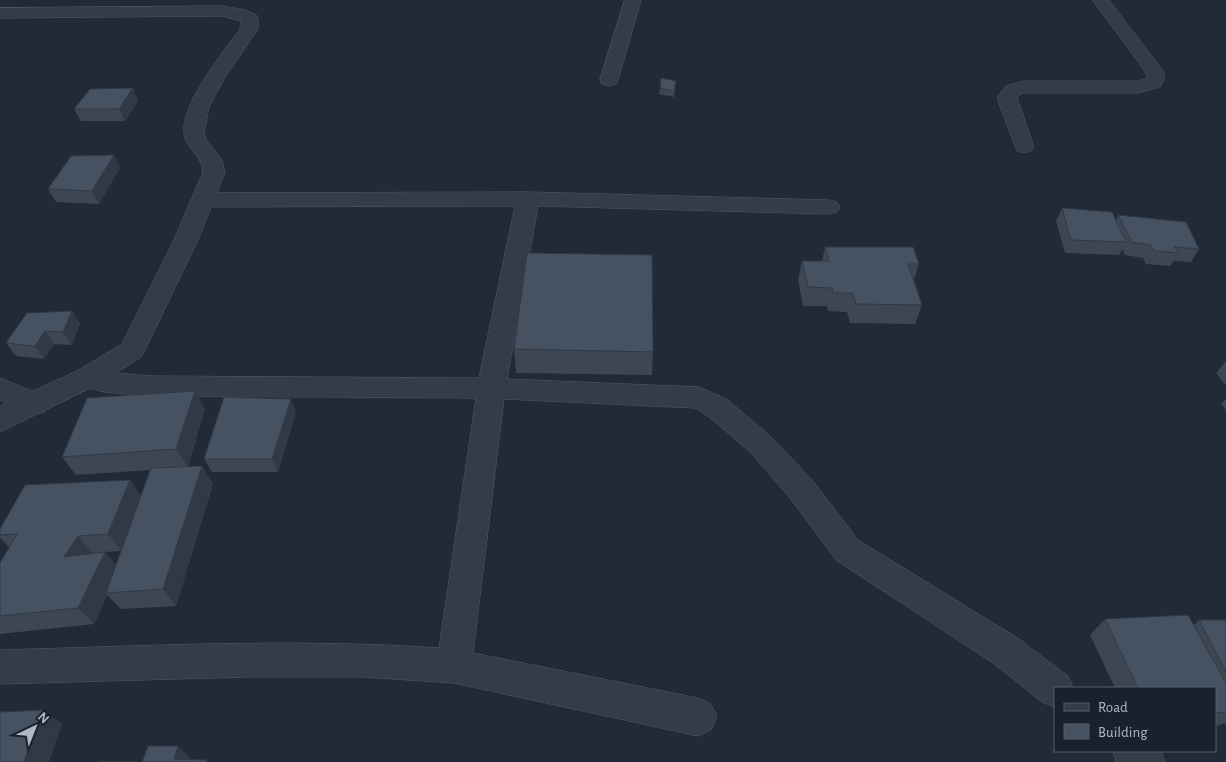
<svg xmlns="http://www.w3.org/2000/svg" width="1226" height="762" viewBox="0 0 1226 762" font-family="'Alegreya Sans',sans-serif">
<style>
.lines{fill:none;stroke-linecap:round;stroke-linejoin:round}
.minor-casing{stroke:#515a65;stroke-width:1}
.tertiary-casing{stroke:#515a65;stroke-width:1}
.minor{fill:#343d47;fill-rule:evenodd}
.tertiary{fill:#343d47;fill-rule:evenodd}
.wall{fill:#3c4753;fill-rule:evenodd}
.shaded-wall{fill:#313944}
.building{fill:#465261;stroke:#313944}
</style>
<rect width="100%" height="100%" fill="#202b37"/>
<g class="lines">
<g class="minor-casing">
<path id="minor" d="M625,0H641L618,80L616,84L609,86L602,84L600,80Z
M1093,0H1109L1162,70L1165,77L1160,87L1138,93H1022L1017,98L1034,147L1031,151L1024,153L1017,151L997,98L1006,86L1024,81H1138L1146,79L1147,77L1144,70Z
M528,192L829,200L837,202L840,207L837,212L829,214L538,206L507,379L699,387L728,400L770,436L813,481L858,540L1019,639L1068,676L1073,688H1055V707L1042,702L993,663L836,560L791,499L750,452L708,416L695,408L504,399L473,653L698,698L711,704L717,717L711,730L698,736L454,683L364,677H247L0,684V650C146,646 293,638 439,648L476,398L151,396L104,392L77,385L73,378L77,371L87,368L104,372L151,376L479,378L515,206L202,207L194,205L191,200L194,195L202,193Z
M0,378L44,396L48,404L44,412L34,415L0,400Z
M1113,751H1161L1165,762H1117Z"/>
</g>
<g class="tertiary-casing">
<path id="tertiary" d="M222,6L245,10L256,15L258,19V29L224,79L209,107L204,133L207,141L222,160L225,172L198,240L145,350L141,357L97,385L0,432V406L77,371L122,344L174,240L203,172C202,155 186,149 184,134C180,105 223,52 240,29L241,21L222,16L0,18V8Z"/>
</g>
<use href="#minor" class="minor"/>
<use href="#tertiary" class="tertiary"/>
</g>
<path class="wall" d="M676,81L674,97L659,94L660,88Z
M138,101L125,121H81L74,109Z
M114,155L120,168L99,204L56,202L48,189Z
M1062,208L1116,220L1118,215L1199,249L1191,262L1174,261L1170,266L1146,264L1143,258L1125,255L1122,249L1119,255L1065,253L1056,221Z
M825,247L919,264L914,280L922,305L915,324L850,323L847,312L828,311L827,306H803L798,280L802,261H822Z
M72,311L80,324L72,345L54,344L44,359L16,356L6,343Z
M514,349L653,352L652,375L516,373Z
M1226,361V385L1216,373Z
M1226,399V410L1221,404Z
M205,409L188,466H202L213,484L176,606L121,609L107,595L94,624L0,634V563L9,547L0,538V529L130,480L141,496L150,470L76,475L62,457ZM121,551L116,565L105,552Z
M296,412L278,472H212L204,459Z
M1105,619L1194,625L1199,620H1226V726L1224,723L1221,725L1215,726V688H1115L1090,635Z"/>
<path class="shaded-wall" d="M133,88L138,101L125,121L119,109Z
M114,155L120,168L99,204L92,191Z
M72,311L80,324L72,345L63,332Z
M45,331L54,344L44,359L35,346Z
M195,391L205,409L188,467L176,449Z
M291,399L296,412L278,472L272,459Z
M202,466L213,484L176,606L163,589Z
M130,480L143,498L122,551L108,534Z
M78,536L93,553L64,557Z
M105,552L119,568L106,593L107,595L94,624L78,608Z
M44,710L62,724L49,762H24Z
M178,746L193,760L174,759Z"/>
<path class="building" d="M661,78L676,81L674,91L660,88Z
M133,88L119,109H74L90,89Z
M114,155L92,191L48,189L71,156Z
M1062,208L1112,212L1126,242L1071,240Z
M1118,215L1186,222L1199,249L1174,247L1179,253L1154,251L1151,245L1132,242Z
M825,247H913L919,264H908L922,305L856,304L853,293H833L832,288L808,287L802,261H829Z
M527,253L652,255L653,352L514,349Z
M72,311L63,332L45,331L35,346L6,343L27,313Z
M195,391L176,449L62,457L87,398Z
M224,397L291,399L272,459H204Z
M202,466L163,589L106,593L151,468Z
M130,480L108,534L78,536L64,557L105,552L78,608L0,616V563L17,534L0,535V529L25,485Z
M1188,615L1226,683V712L1215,713V688H1138L1105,619Z
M1199,620H1226V672Z
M44,710L24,762H0V712Z
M148,746H178L174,759L207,760V762H98V761L142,762Z"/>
<rect x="1054" y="687" width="162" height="65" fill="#19222c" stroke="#555e69"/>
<rect x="1064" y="703" width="25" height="8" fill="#343d47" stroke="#555e69"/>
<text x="1098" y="712" font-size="15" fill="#aeb7c4">Road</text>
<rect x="1064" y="724" width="25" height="15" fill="#465261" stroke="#555e69"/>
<text x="1098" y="737" font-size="15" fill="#aeb7c4">Building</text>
<g transform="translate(35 727) rotate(43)" stroke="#19222c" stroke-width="4" paint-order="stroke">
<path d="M0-4L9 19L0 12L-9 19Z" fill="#aeb7c4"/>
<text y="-8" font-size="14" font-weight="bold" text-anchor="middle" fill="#aeb7c4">N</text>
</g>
</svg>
